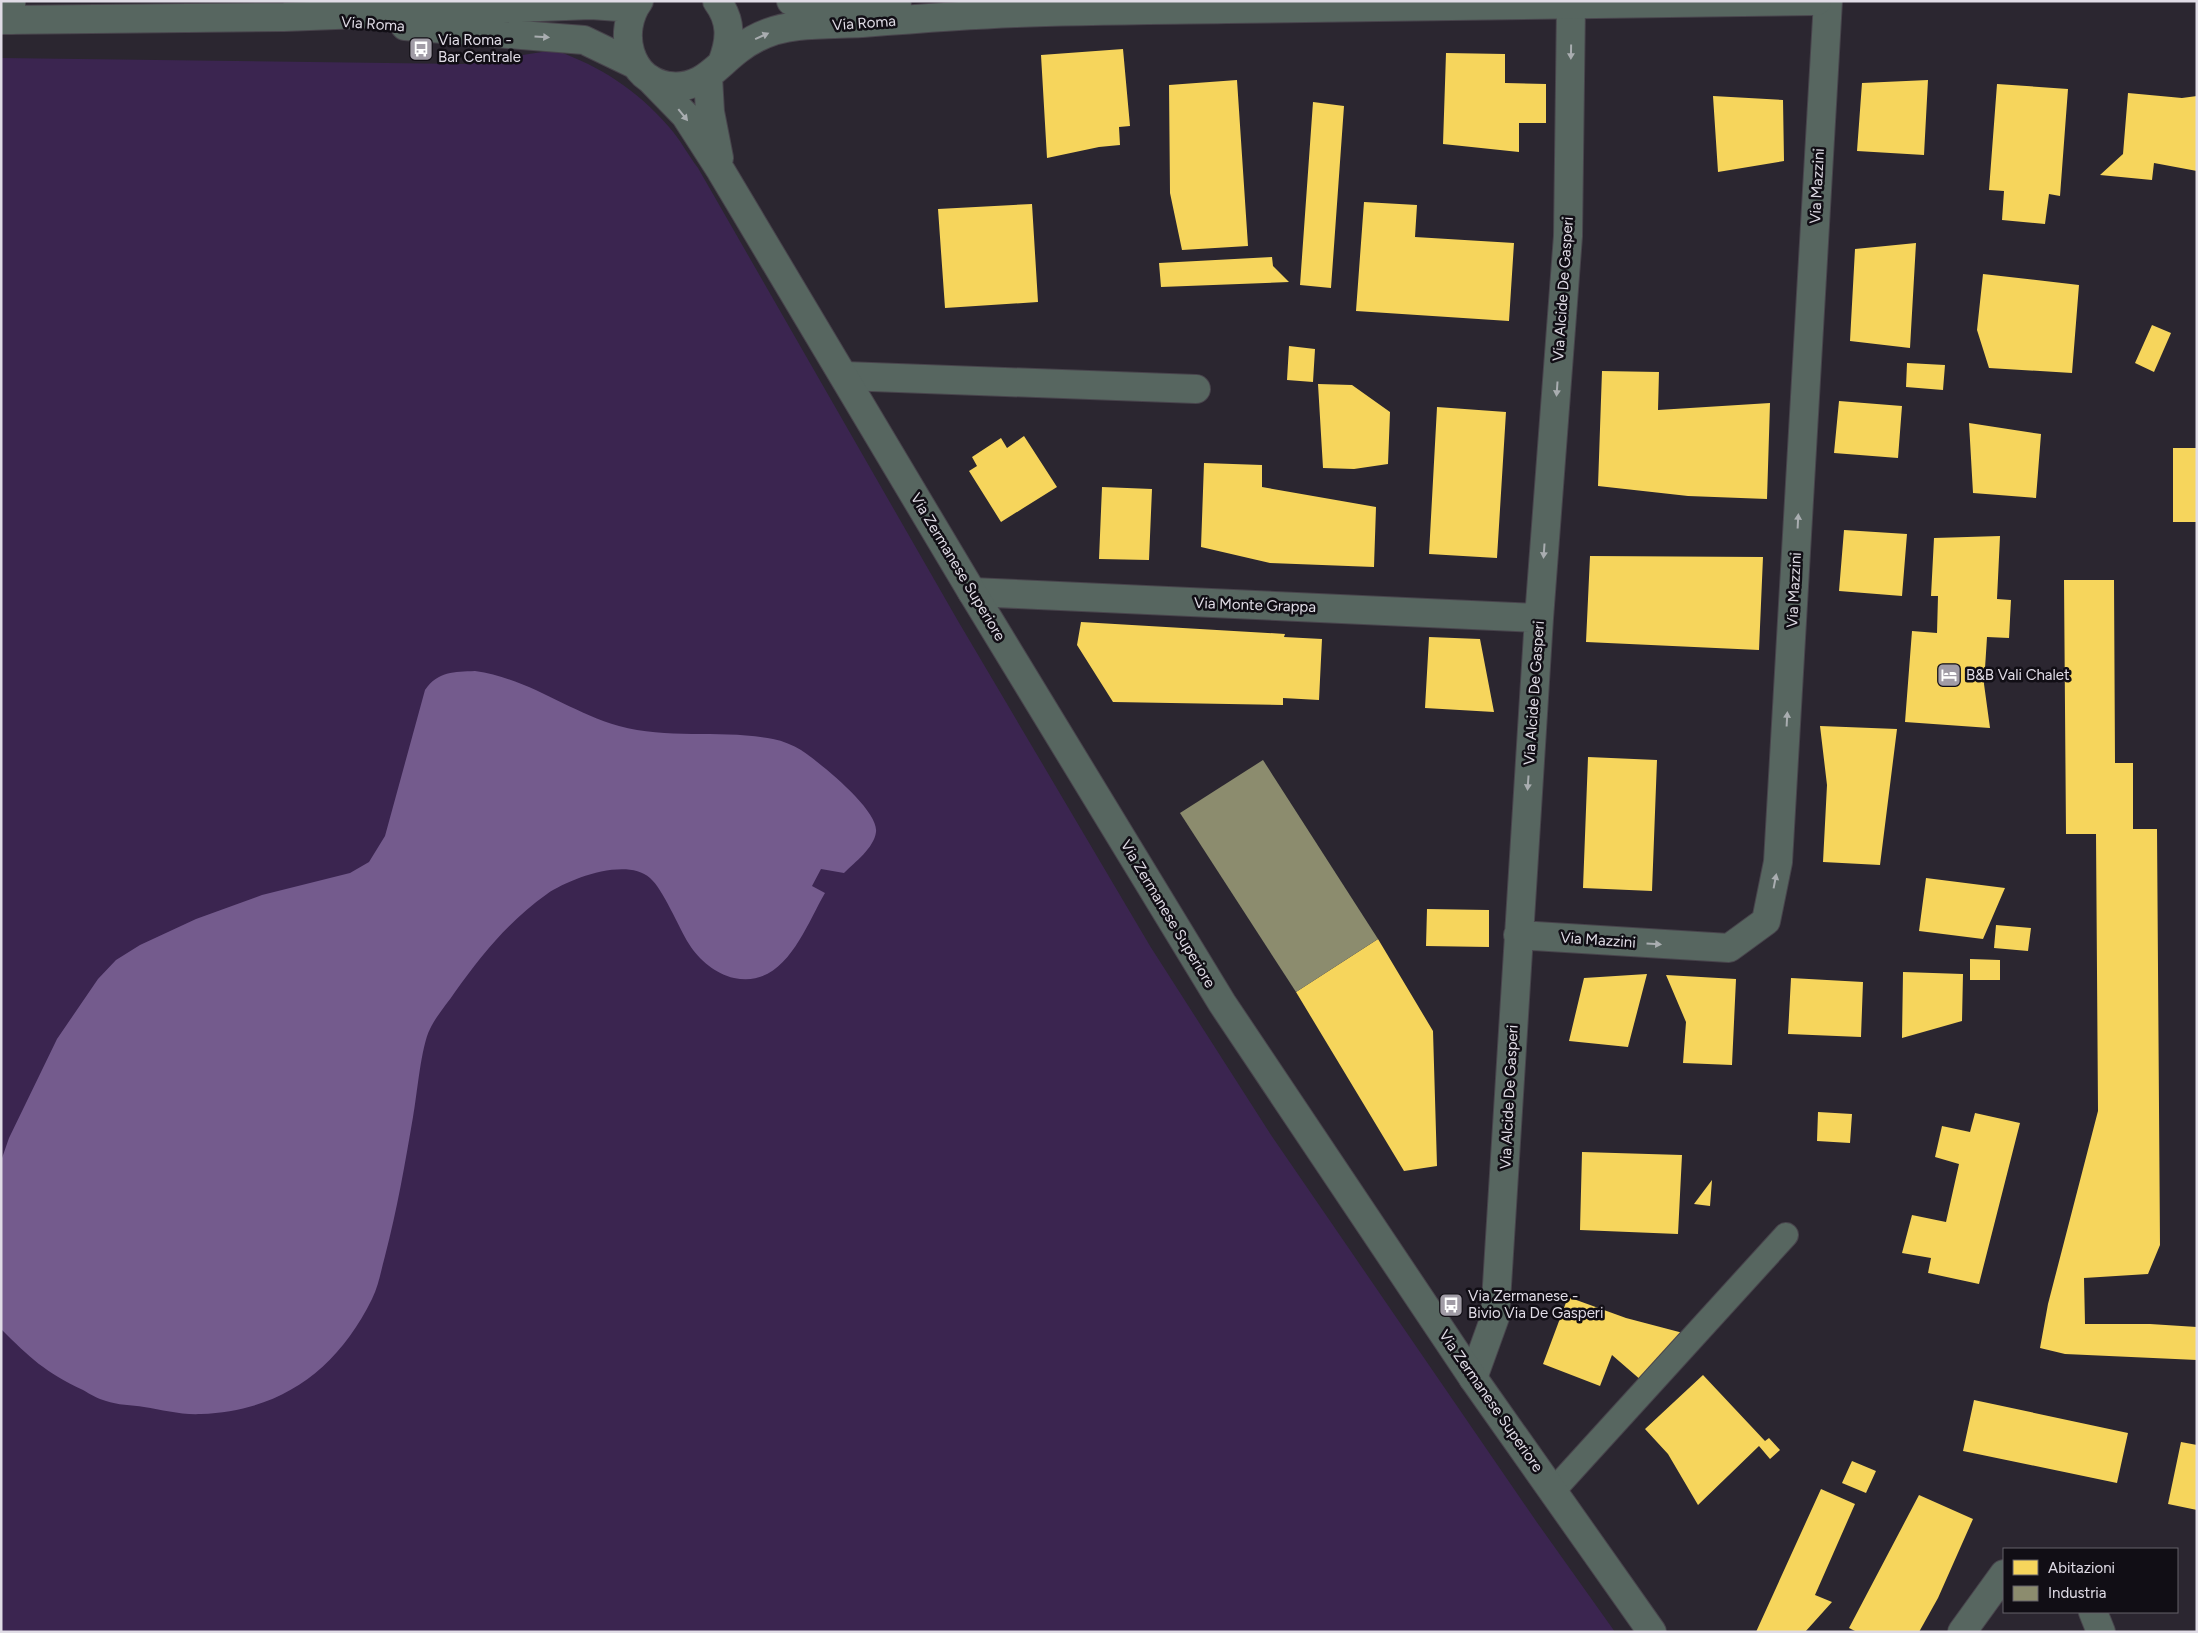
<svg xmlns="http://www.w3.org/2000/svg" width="2198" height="1633" viewBox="0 0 2198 1633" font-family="Figtree,sans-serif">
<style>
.green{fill:#3b2550}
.water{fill:#745b8d}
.homes{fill:#f6d55c}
.industry{fill:#8c8c6e}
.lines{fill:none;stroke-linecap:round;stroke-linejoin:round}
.service-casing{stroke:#48444c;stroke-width:26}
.pedestrian-casing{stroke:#48444c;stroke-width:30}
.minor-casing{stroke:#48444c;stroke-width:30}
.tertiary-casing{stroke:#48444c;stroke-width:30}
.service{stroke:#576660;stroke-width:24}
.pedestrian{stroke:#576660;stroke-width:28}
.minor{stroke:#576660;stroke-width:28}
.tertiary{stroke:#576660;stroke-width:28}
.oneway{fill:#a9adb0}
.labels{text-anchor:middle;stroke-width:5;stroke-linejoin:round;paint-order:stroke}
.street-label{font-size:15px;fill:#e0dce6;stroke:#110e15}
.poi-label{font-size:15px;fill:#e0dce6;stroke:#110e15;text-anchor:start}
</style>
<rect width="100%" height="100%" fill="#2b2630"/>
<path class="green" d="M555,50C601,67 636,89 669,127C680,139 688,155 698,168L958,621L1150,946L1271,1135L1536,1521L1615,1632H1V58L463,64Z"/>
<path class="water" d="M475,671C530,679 567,711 619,726C670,740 723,729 773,739C783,741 793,745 801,750C819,762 879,810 876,832C874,848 855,862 844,873L821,869L812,886L825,893C805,927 785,989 734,978C716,974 699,960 689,944C679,928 663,889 650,878C626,857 569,879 547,894C509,921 482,954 455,992C447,1004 436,1016 430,1029C421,1046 417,1096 413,1117C405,1164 397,1210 385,1256C381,1270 379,1285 372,1299C337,1370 281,1411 201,1414C181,1415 163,1410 144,1407C132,1405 117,1405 106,1401C98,1399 90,1394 83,1390C45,1372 30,1358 1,1329V1161L9,1138L57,1039L98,979L116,960L140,945L196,919L262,895L350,873L369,862L385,836L425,690C438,671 454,672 475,671Z"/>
<path class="homes" d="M1123,49L1130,126L1119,127L1120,145L1099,147L1047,158L1041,55Z
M1446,53L1505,54V83L1546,84V123H1519V152L1443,144Z
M1237,80L1248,246L1182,250L1170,193L1169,85Z
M1928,80L1924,155L1857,151L1862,83Z
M1997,84L2068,89L2060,196L2049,194L2045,224L2002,220L2004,191L1989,190Z
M2128,93L2182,98L2197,96V171L2154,163L2152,180L2100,175L2123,154Z
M1713,96L1783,100L1784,161L1718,172Z
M1313,102L1344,106L1331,288L1300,285Z
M1364,202L1417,205L1415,237L1514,243L1509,321L1356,311Z
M1032,204L1038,302L945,308L938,209Z
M1916,243L1910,348L1850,341L1855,249Z
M1272,257L1273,266L1289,282L1161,287L1159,263Z
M1983,274L2079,285L2072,373L1989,368L1977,330Z
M2152,325L2171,333L2154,372L2135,363Z
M1289,346L1315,349L1313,382L1287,380Z
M1907,363L1945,365L1943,390L1906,387Z
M1602,371L1659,372L1658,410L1770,403L1767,499L1688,496L1598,486Z
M1318,384L1352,385L1390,412L1388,464L1354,469L1323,468Z
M1839,401L1902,406L1898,458L1834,453Z
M1437,407L1506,412L1497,558L1429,554Z
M1969,423L2041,434L2036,498L1973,493Z
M1024,436L1057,487L1001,522L969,471L977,466L972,457L1001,438L1007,448Z
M2173,448H2197V522H2173Z
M1204,463L1262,465V487L1376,507L1374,567L1270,563L1201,547Z
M1102,487L1152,489L1149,560L1099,559Z
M1844,530L1907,534L1902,596L1839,591Z
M2000,536L1997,599L2011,600L2009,638L1987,637L1984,684L1990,728L1905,722L1912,631L1937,633L1938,596H1931L1934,538Z
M1590,556L1763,557L1759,650L1586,642Z
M2064,580H2114L2115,763H2133V829H2157L2160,1245L2148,1274L2084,1278L2085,1324H2150L2197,1327V1360L2065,1354L2040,1348L2048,1304L2098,1111L2096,834H2066Z
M1081,622L1285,634L1284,637L1322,639L1319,700L1283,698V705L1113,702L1077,645Z
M1429,637L1480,639L1494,712L1425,708Z
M1820,726L1897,729L1880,865L1823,862L1827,785Z
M1588,757L1657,760L1652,891L1583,888Z
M1926,878L2005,888L1983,939L1919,931Z
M1427,909L1489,910V947L1426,946Z
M1996,925L2031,928L2028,951L1994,948Z
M1378,939L1433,1031L1437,1166L1404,1171L1296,992Z
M1970,959L2000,960V980H1970Z
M1903,972L1963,974L1962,1021L1902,1038Z
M1647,974L1628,1047L1569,1041L1584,978Z
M1666,975L1736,979L1732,1065L1683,1063L1686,1022Z
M1791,978L1863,982L1861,1037L1788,1034Z
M1818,1112L1852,1114L1850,1143L1817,1141Z
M1975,1113L2020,1123L1979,1284L1928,1273L1931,1258L1902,1253L1912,1215L1946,1222L1959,1164L1935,1157L1942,1126L1970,1132Z
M1582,1152L1682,1155L1678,1234L1580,1230Z
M1712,1180L1710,1206L1694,1204Z
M1568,1297L1626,1318L1683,1333L1642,1381L1612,1355L1600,1386L1543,1364Z
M1703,1375L1765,1441L1769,1438L1780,1450L1770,1459L1759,1446L1698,1505L1668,1454L1645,1429Z
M1974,1400L2128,1433L2117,1483L1963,1451Z
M2181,1442L2197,1445V1510L2168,1504Z
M1852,1461L1876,1471L1866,1493L1842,1483Z
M1821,1489L1855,1504L1815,1595L1832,1602L1805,1632H1756Z
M1919,1495L1973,1519L1938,1598L1919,1632H1857L1849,1628Z"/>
<path class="industry" d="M1263,760L1378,939L1296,992L1180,813Z"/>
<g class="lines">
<g class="service-casing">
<path id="service" d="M1553,1491L1786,1235"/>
</g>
<g class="pedestrian-casing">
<path id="pedestrian" d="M845,376L1196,389"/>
</g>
<g class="minor-casing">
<path id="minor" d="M11,1V20
M972,592L1539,618
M1518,935L1729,948L1766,921L1778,862L1828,1
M1473,1378L1495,1317L1539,618L1568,236L1571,4
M2093,1612L2101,1632
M1962,1632L2004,1574"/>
</g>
<g class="tertiary-casing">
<path id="tertiary" d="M639,1C617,31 628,80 669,86C702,90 716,66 739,49C756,36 777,28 798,26C820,24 841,24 862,23C913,19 965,15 1016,13C1086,10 1157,10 1227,9C1424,5 1621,3 1817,1
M717,1C732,21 731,40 722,63
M791,1L897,6
M1,20L284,17L591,5L634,8
M405,26L584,40L636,65
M708,77L710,112L719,158
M650,79L685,115L721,171L972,592L1222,1003L1473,1378L1652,1632"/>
</g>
<use href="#service" class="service"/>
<use href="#pedestrian" class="pedestrian"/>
<use href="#minor" class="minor"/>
<use href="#tertiary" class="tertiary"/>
</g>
<defs><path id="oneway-solid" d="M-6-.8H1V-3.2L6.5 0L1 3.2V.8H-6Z" transform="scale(1.25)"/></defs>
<g class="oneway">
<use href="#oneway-solid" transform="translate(762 36) rotate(-24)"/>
<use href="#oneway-solid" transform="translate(542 37) rotate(4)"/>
<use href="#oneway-solid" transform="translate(1571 52) rotate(91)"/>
<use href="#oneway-solid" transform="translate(683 115) rotate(51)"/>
<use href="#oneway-solid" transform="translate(1557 389) rotate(94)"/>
<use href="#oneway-solid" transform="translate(1798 521) rotate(-87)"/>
<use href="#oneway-solid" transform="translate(1544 551) rotate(94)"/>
<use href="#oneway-solid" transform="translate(1787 719) rotate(-87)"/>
<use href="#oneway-solid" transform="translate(1528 783) rotate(94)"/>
<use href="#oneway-solid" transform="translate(1775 881) rotate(-79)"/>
<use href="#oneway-solid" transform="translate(1654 944) rotate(4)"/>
</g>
<defs>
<g id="bus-square" transform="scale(1.25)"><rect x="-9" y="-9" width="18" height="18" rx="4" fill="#a19ca6" stroke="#110e15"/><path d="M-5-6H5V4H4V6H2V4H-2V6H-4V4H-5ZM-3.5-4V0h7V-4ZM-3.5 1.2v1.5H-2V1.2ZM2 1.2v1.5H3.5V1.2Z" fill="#fff"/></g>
<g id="hotel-square" transform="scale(1.25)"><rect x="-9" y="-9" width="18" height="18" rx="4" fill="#a19ca6" stroke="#110e15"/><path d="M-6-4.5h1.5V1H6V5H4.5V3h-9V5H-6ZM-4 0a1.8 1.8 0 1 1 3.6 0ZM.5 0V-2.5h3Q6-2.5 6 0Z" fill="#fff"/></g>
</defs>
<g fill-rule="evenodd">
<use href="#bus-square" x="421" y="49"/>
<use href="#hotel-square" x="1949" y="675"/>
<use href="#bus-square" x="1451" y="1305"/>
</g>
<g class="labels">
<g class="street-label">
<text transform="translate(864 23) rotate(-4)" y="5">Via Roma</text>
<text transform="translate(373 24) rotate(4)" y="5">Via Roma</text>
<text transform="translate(1817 186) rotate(-87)" y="5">Via Mazzini</text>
<text transform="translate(1563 289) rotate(-86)" y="5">Via Alcide De Gasperi</text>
<text transform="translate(958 567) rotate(59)" y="5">Via Zermanese Superiore</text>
<text transform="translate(1794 590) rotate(-87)" y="5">Via Mazzini</text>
<text transform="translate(1255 605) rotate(2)" y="5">Via Monte Grappa</text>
<text transform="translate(1534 693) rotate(-86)" y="5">Via Alcide De Gasperi</text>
<text transform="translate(1168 914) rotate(59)" y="5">Via Zermanese Superiore</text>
<text transform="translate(1598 940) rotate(4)" y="5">Via Mazzini</text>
<text transform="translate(1509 1097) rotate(-87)" y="5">Via Alcide De Gasperi</text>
<text transform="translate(1491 1401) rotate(55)" y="5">Via Zermanese Superiore</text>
</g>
<g class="poi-label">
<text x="438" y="45">Via Roma -<tspan x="438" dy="17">Bar Centrale</tspan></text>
<text x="1966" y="680">B&amp;B Vali Chalet</text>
<text x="1468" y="1301">Via Zermanese -<tspan x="1468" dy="17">Bivio Via De Gasperi</tspan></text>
</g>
</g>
<rect width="2198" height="1633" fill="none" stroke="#e0dce6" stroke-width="5"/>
<rect x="2003" y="1548" width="175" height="65" fill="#110e15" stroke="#646069"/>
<rect x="2013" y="1560" width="25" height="15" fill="#f6d55c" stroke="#646069"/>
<text x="2048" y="1573" font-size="15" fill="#e0dce6">Abitazioni</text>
<rect x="2013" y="1586" width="25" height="15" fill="#8c8c6e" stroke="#646069"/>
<text x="2048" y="1598" font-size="15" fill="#e0dce6">Industria</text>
</svg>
